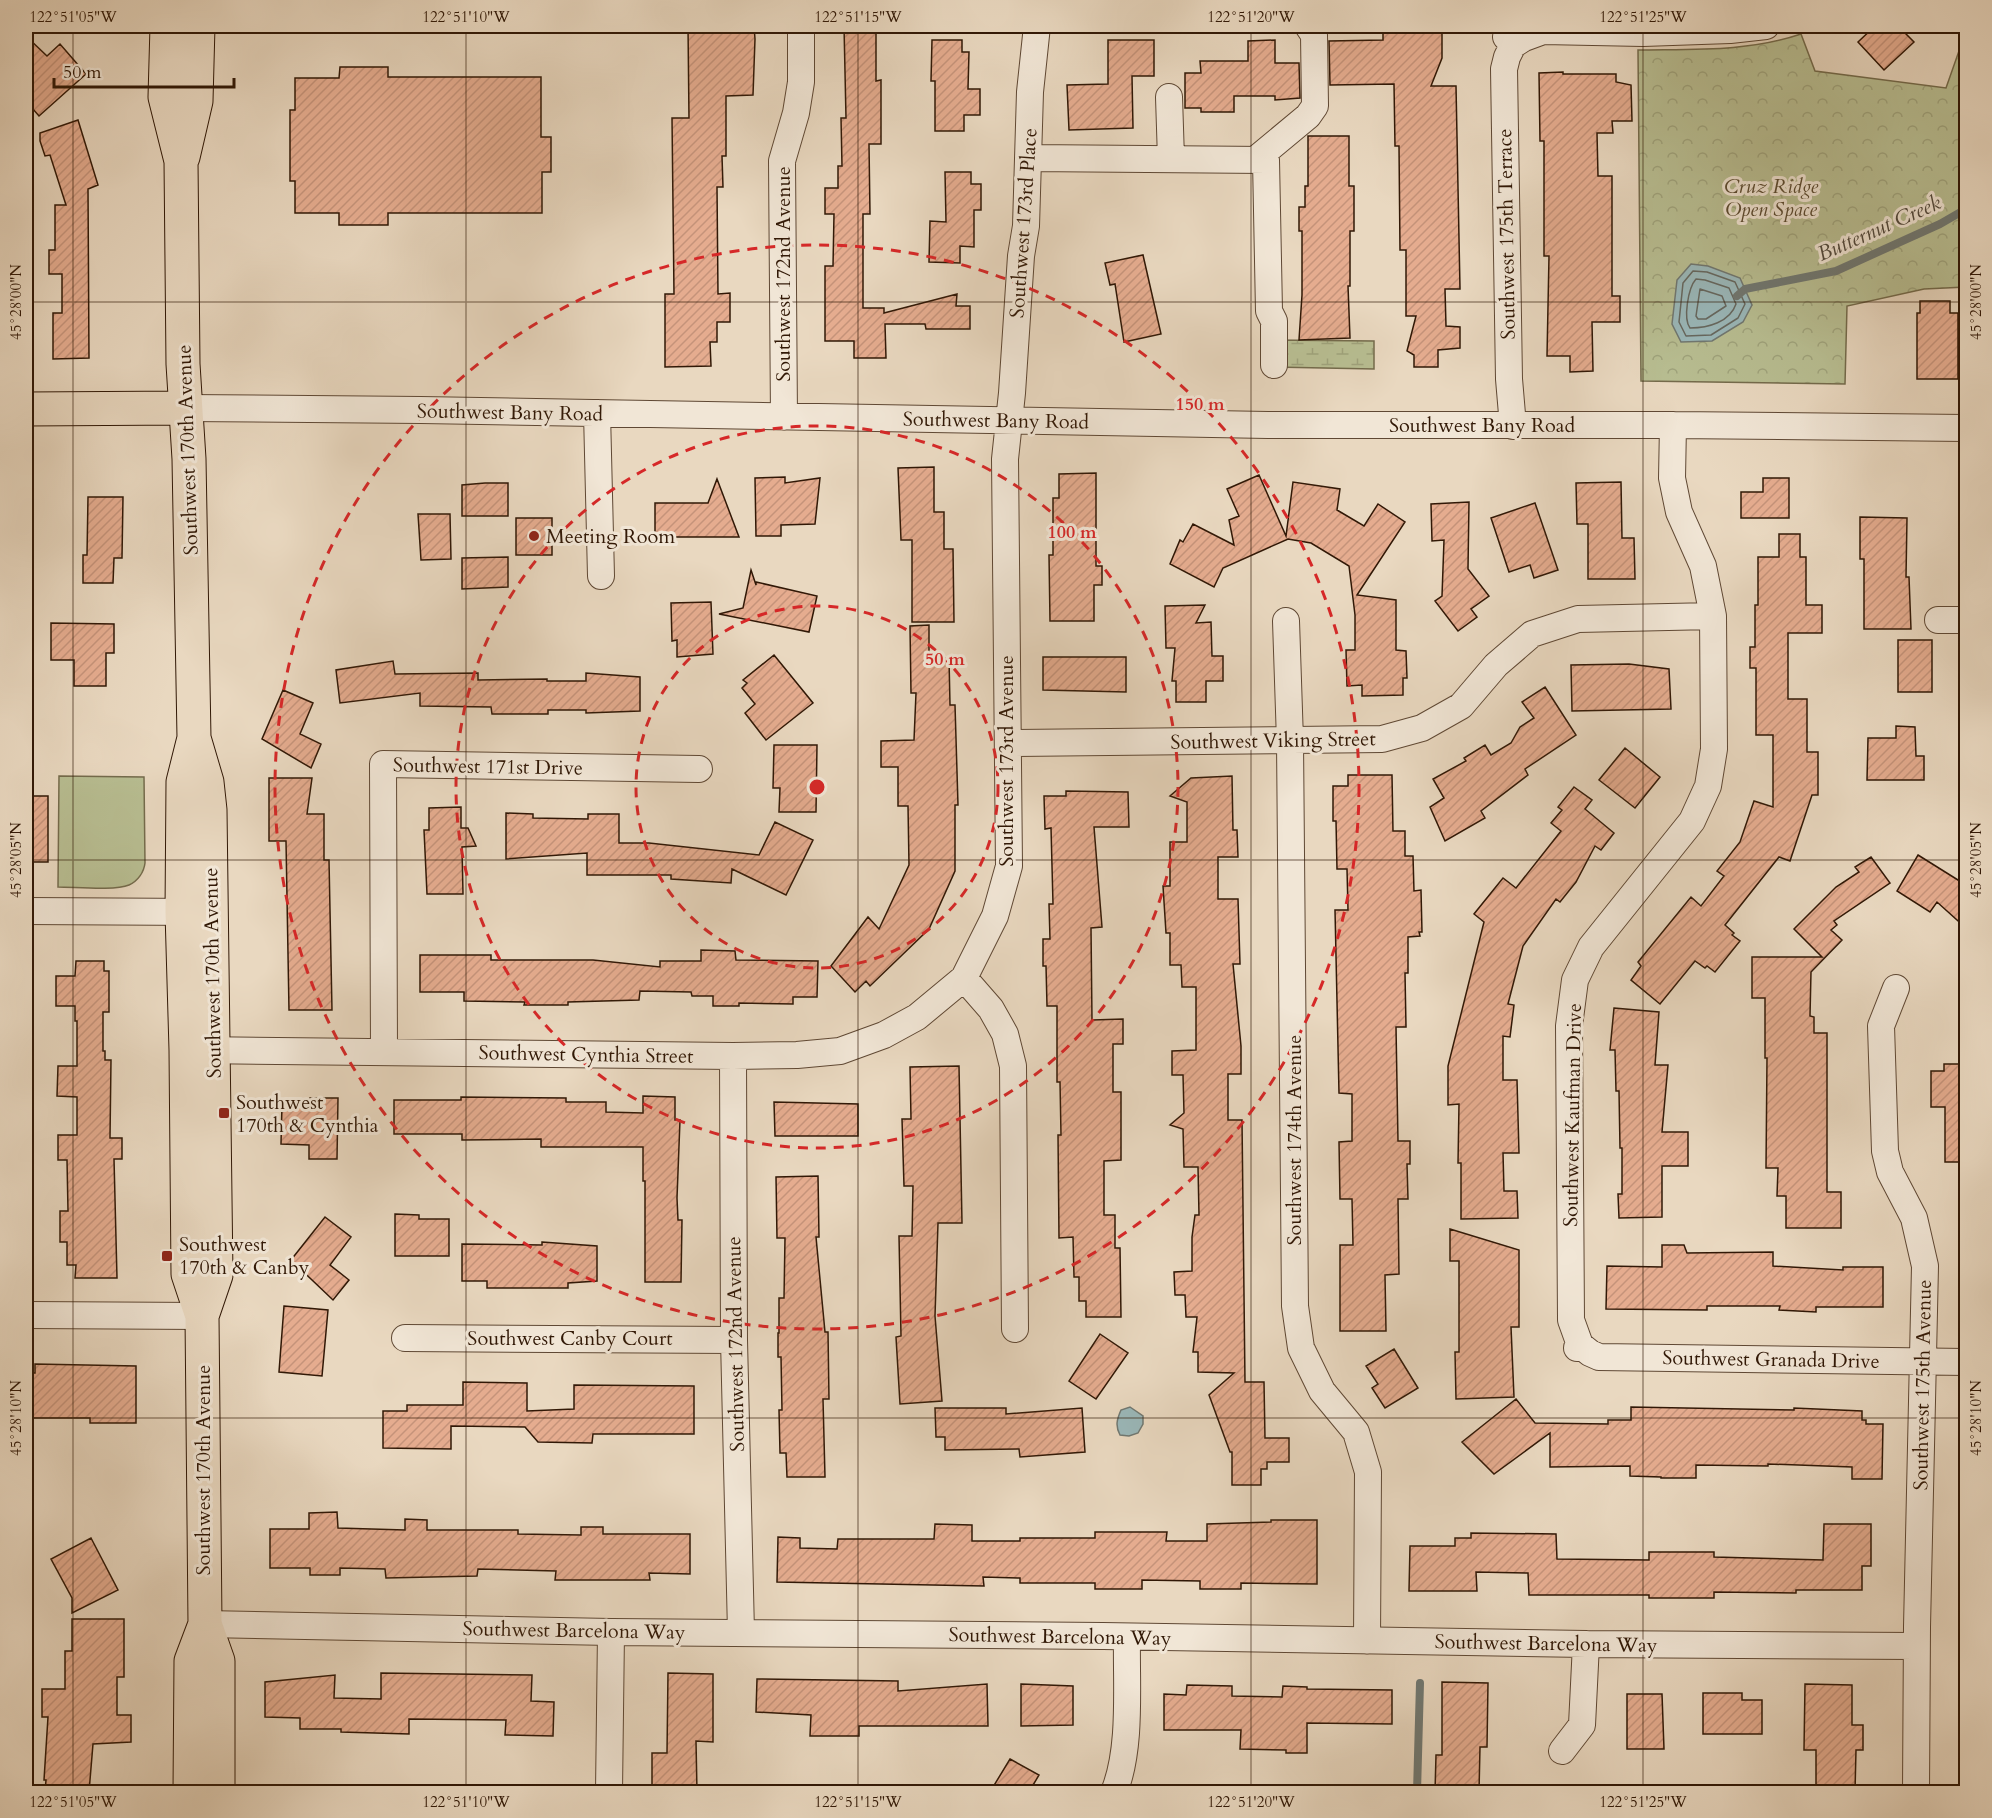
<svg xmlns="http://www.w3.org/2000/svg" width="1992" height="1818" viewBox="0 0 1992 1818" font-family="Cardo,serif">
<style>
.grass{fill:#b8be92;stroke:#746b4c;stroke-width:1.5}
.forest{fill:url(#forest-crowns);stroke:#746b4c;stroke-width:1.5}
.wetland{fill:url(#wetland-marsh);stroke:#746b4c;stroke-width:1.5}
.water{fill:#9ab8ba;stroke:#707872;stroke-width:1.5}
.lines{fill:none;stroke-linecap:round;stroke-linejoin:round}
.shore{stroke:#666860;stroke-width:1.5}
.stream{stroke:#707872;stroke-width:8}
.building{fill:url(#building-hatch);stroke:#311806;stroke-width:1.5}
.minor-casing{stroke:#5f4834;stroke-width:28}
.major-casing{stroke:#311806;stroke-width:35}
.minor{stroke:#f1e6d6;stroke-width:26}
.major{stroke:#e9d8c0;stroke-width:33}
.ticks{fill:none;stroke:#311806;stroke-width:1.5;stroke-opacity:0.45}
.ring{fill:none;stroke:#d62828;stroke-width:3;stroke-dasharray:10 8}
.poi-dot{fill:#8f2418;stroke:#f1e6d6;stroke-width:2}
.labels{text-anchor:middle;stroke-width:6;stroke-linejoin:round;paint-order:stroke}
.park-label{font-size:20px;font-style:italic;fill:#5a4a30;stroke:#f1e6d6}
.street-label{font-size:20px;fill:#311806;stroke:#f1e6d6}
.poi-label{font-size:20px;fill:#311806;stroke:#f1e6d6;text-anchor:start}
.water-label{font-size:21px;font-style:italic;fill:#50483c;stroke:#f1e6d6}
.centre{fill:#d62828;stroke:#f1e6d6;stroke-width:3}
.ring-label{font-size:18px;text-anchor:middle;font-weight:bold;fill:#d62828;stroke:#f1e6d6;stroke-width:6;stroke-linejoin:round;paint-order:stroke}
.neatline{fill:none;stroke:#311806;stroke-width:2}
.ticks-label{font-size:15px;text-anchor:middle;fill:#311806}
</style>
<defs>
<pattern id="forest-crowns" width="20" height="18" patternUnits="userSpaceOnUse" patternTransform="scale(1.5)"><rect width="20" height="18" fill="#b8be92"/><path d="M2 6a3 3 0 1 1 6 0M12 15a3 3 0 1 1 6 0" fill="none" stroke="#9fa37c"/></pattern>
<pattern id="wetland-marsh" width="20" height="14" patternUnits="userSpaceOnUse" patternTransform="scale(1.5)"><rect width="20" height="14" fill="#b8be92"/><path d="M1 5h8M5 5V1M11 12h8M15 12V8" fill="none" stroke="#9fa37c"/></pattern>
<pattern id="building-hatch" width="6" height="6" patternUnits="userSpaceOnUse" patternTransform="scale(1.5)"><rect width="6" height="6" fill="#e5ac8f"/><path d="M-1 1l2-2M0 6l6-6M5 7l2-2" fill="none" stroke="#c5937a"/></pattern>
</defs>
<rect width="100%" height="100%" fill="#e9d8c0"/>
<filter id="stains"><feTurbulence type="fractalNoise" baseFrequency=".00333" numOctaves="4"/><feColorMatrix values="0 0 0 0 .2 0 0 0 0 .09 0 0 0 0 .02 0 0 0 .5 -.17"/></filter>
<radialGradient id="worn" r=".72"><stop offset=".6" stop-color="#630" stop-opacity="0"/><stop offset="1" stop-color="#630" stop-opacity=".3"/></radialGradient>
<path class="grass" d="M59,776L144,777L145,863C144,872 138,881 129,885C115,891 75,887 58,887Z"/>
<path class="forest" d="M1966,31V287L1924,289L1847,306L1845,384L1641,381L1638,50C1693,49 1748,52 1801,34L1815,71L1946,88Z
M1252,1787L1405,1789V1792H1251Z"/>
<path class="wetland" d="M1273,340L1374,341V369L1274,367Z"/>
<path class="water" d="M1691,264L1708,266L1740,278L1752,305L1743,322L1712,341L1681,342L1672,324L1677,280Z
M1130,1407L1143,1416V1424L1138,1433L1129,1436L1120,1435C1115,1426 1117,1419 1121,1410Z"/>
<g class="lines">
<path class="shore" d="M1693,271L1707,272L1735,282L1745,304L1738,318L1711,335L1686,336L1679,322L1683,283Z
M1696,279L1705,280L1729,288L1736,304C1730,322 1708,328 1690,328C1683,319 1688,288 1696,279Z
M1700,289L1722,296L1726,306L1706,319H1698L1696,316Z"/>
<path class="stream" d="M1737,296L1745,289L1836,271L1940,224L1966,209
M1417,1792L1420,1683"/>
</g>
<path class="building" d="M688,26H754L755,39L753,95L726,96V156H722L723,187H717L718,294L730,293V322H717V342H710L711,366L665,367V294H674L672,118H689Z
M844,26H876V81L881,80V144H869L870,214H863V308H884V313L957,294L956,306H970V329H926L925,324H885L886,358H854V341H825V266H833L834,214H825V188H838V166H842L841,118H846Z
M1875,26H1898L1914,42L1884,70L1858,42Z
M1442,27V58L1431,86H1456L1460,289H1445L1446,326L1460,327V348L1438,350V367H1414V355L1407,351L1416,316H1406V250H1400L1399,146H1395L1394,84L1330,85L1329,41L1383,40V28Z
M26,36L47,56L60,44L86,74L39,116L26,101Z
M932,40H962V52H969L968,89H980V115H964V131H935V81H931Z
M1108,40H1154V76H1132L1133,128L1069,130L1067,85L1108,84Z
M1275,40V63H1299L1300,98L1275,100V96H1234V112H1201V108H1185V73H1201L1200,61H1248V41Z
M340,67H388V77H541V137H551V172H542V213H388V225H339V213H295V181H290V110H295V78H339Z
M1563,72V74H1616V82L1631,85L1632,121H1612L1613,133H1597L1598,176H1612V296H1620V322H1592L1593,371L1570,372V356H1547L1549,256H1544V141H1540L1539,73Z
M78,120L98,185L88,189L89,358L53,359V313H62V274H49V250H55V205H66L50,155L45,156L40,141V133Z
M1308,136H1349V186H1354V231H1350V286H1348L1350,338L1299,340L1302,295V231H1299V207H1305V186H1308Z
M945,172H971V184H981V210H974V247L960,246V263L929,262L930,221L946,222Z
M1143,255L1161,334L1124,342L1115,284L1110,285L1105,263Z
M1920,301H1950V313H1958V379H1917V313H1920Z
M934,467V512H944V549H953L954,622H912V540H901L898,468Z
M1096,473V566H1102V585H1094V621H1050L1049,555H1053V498H1059V474Z
M1259,475L1286,536L1293,482L1340,489L1337,510L1364,526L1378,504L1405,522L1357,595L1396,600V650L1406,651L1407,678H1403V695L1362,696V685L1347,686L1346,650H1355V615L1349,566L1311,543L1288,539L1223,568L1214,587L1170,564L1180,540L1183,542L1193,524L1234,545L1229,520L1239,516L1227,489Z
M785,477V483L820,478L815,524L781,525V536H756L755,478Z
M1763,478H1789V518H1741V492H1763Z
M717,479L739,537H655V503H708Z
M1621,482L1622,538H1634L1635,579H1588V524H1577L1576,483Z
M485,483H508V516H462V485Z
M88,497H123L122,558H114L113,583H83V555H87Z
M1469,502L1468,569L1489,596L1471,609L1477,617L1458,631L1435,601L1442,596L1444,540L1432,541L1431,504Z
M1535,503L1558,570L1534,578L1530,565L1509,572L1491,518Z
M418,514H450L451,559L421,560Z
M1860,517L1907,518L1906,577H1909L1911,629H1864V559H1860Z
M516,518H552V555H516Z
M1779,534H1800V557H1806V605H1822V633H1788V699H1807V752H1818V795H1812L1790,861L1779,857L1725,925L1734,933L1732,935L1740,941L1715,972L1707,966L1705,968L1695,961L1660,1004L1631,980L1641,966L1638,962L1691,897L1701,906L1724,876L1717,871L1740,842L1754,801L1773,807V735H1756V668H1750V647H1755V605H1758V557H1779Z
M508,557V587L462,589V558Z
M751,570L756,585V582L817,596L809,632L719,614L743,608Z
M711,602L713,654L677,657V640L672,641L671,603Z
M1205,605L1196,623L1211,622L1212,656H1223V681H1206V702H1176V681H1172L1175,648H1166L1165,606Z
M51,623L114,624V653H106V686H74V660H51Z
M929,625V658H949L950,705H955L958,805H955V871L929,929L870,986L866,981L855,992L831,966L868,917L879,929L909,865L908,806H898V767H881V741L914,740L916,693H911L910,626Z
M1898,640H1932V692H1898Z
M774,655L813,703L766,740L745,713L755,704L742,688L747,683L743,680Z
M1043,657H1126V692L1043,690Z
M393,661L395,674L478,673V680L547,679V681H586V673L640,677V711L586,713V710H548V714H492L491,707L420,706V693L340,703L336,670Z
M1629,664L1669,669L1671,709L1572,711L1571,665Z
M1545,687L1576,735L1525,769L1528,775L1481,811L1485,818L1445,841L1430,807L1444,798L1433,779L1466,761L1464,758L1485,745L1491,755L1511,743L1520,727L1534,718L1522,702Z
M283,690L313,703L300,734L321,744L311,768L262,739Z
M1896,726L1915,727L1916,756H1924V780H1867L1868,738H1896Z
M774,745H817L816,812H779L780,788H773Z
M1625,748L1660,777L1635,808L1599,780Z
M1348,775H1392L1393,831H1405V856H1413L1414,891L1421,890L1422,932H1419L1420,936L1408,937V973H1405L1406,1027H1396L1398,1141H1410V1164H1407L1408,1199H1398L1399,1274L1385,1275L1386,1331H1340V1245H1353L1352,1199H1340L1339,1142L1352,1141V1094L1339,1093L1335,910H1348L1347,869H1337L1336,821H1333V786H1348Z
M1232,776L1233,830H1237L1238,857H1218V899H1238L1240,964H1233L1241,1046V1074H1228V1120H1242L1245,1382H1264L1265,1438H1289V1462H1267V1469H1261V1485H1232V1452H1230L1209,1395L1234,1373L1198,1372V1352H1193L1197,1317H1186L1185,1295H1175L1174,1272L1192,1271V1237L1195,1215H1199L1198,1167H1184L1183,1129L1170,1125L1184,1113L1183,1075H1172V1051L1196,1050V987H1182L1181,965H1170V933H1166L1163,886H1170V842H1187V802L1170,796L1191,778Z
M269,778H312L307,814H324V860H329L332,1010H289L286,841H269Z
M1574,787L1592,800L1585,809L1614,833L1601,850L1595,846L1576,882L1560,902L1556,899L1523,946L1508,1004L1514,1005L1510,1037L1503,1036V1080H1517L1519,1153H1503L1504,1191H1517L1518,1218L1461,1219V1163H1458L1459,1104L1448,1105V1066L1484,922L1474,914L1503,878L1516,888L1561,831L1551,823L1562,810L1558,807Z
M1066,791L1128,792L1129,827H1094L1102,927L1091,928L1092,1020L1123,1019V1044H1113V1092H1121V1160L1104,1161V1215H1115V1248H1120L1121,1317H1086V1301H1079V1277H1074L1073,1237L1059,1238L1058,1135H1061L1060,1082H1057V1006H1047L1046,966H1043V939H1050L1049,904H1053L1051,828L1045,829L1044,796H1066Z
M26,796H48V862H26Z
M461,807V828H468L476,846L462,847L463,894H427L424,830H429V808Z
M506,813L533,814V818L588,819V814H619V843H649L759,855L775,822L813,840L786,895L732,869L731,883L671,879V875H587V853L506,859Z
M1918,855L1966,885V928L1937,902L1930,912L1897,891Z
M1871,857L1890,883L1834,921L1837,925L1831,930L1842,940L1811,972L1810,1016L1814,1017V1033H1827V1192H1841V1228H1786V1196H1777L1778,1168H1766L1767,1058H1765V998H1752V957H1822L1794,929L1836,887L1859,872L1855,867Z
M701,950L735,951L736,960L818,961L817,997H793V1004L739,1003V1006H713V996H692L691,992L640,991L639,1000L568,1002V1005H524L525,1002L464,1001V992H420V955H491V960H593L660,967V961H701Z
M76,961H104V971H109V1012H103V1051H105V1060H111L110,1138H122V1159H114L117,1278H75L76,1265H67V1242H60V1211H68L67,1160H58V1135H77V1097L57,1096L58,1066H77V1021H75V1006H56V976H75Z
M1614,1008L1659,1012L1655,1065H1668L1662,1132H1688V1166H1662V1217L1619,1218L1618,1194H1622V1148H1620L1619,1091H1616L1615,1050H1610Z
M1944,1064H1966V1162H1945V1107H1931V1071H1944Z
M959,1066L962,1223H938L935,1316L942,1401L900,1404L896,1337L901,1336L899,1236H912L913,1186H904L902,1119H911L910,1067Z
M643,1096L675,1097V1120H680L677,1198L678,1220H682L681,1282H645V1181H643V1147H541V1139L462,1140V1134H394V1100H461V1097L566,1098V1102H606V1112L643,1113Z
M310,1098H338L337,1159H309V1145L281,1144L282,1104L310,1105Z
M774,1102L858,1104V1136H775Z
M818,1176L819,1237H816L825,1332H828L829,1399H823L825,1477H787L786,1453H780L779,1410H782L781,1357H778V1333H779V1298H784L785,1238H777L776,1177Z
M395,1214L419,1215V1219H449V1256H395Z
M325,1217L351,1237L330,1265L349,1280L333,1300L291,1260Z
M1450,1229L1519,1250V1327H1511L1514,1397L1456,1399L1455,1352H1459V1261H1450Z
M542,1242L597,1246V1281L568,1283V1288H487V1281H462V1244L542,1245Z
M1662,1245H1684L1687,1253L1773,1252V1266L1843,1270V1267H1883V1307H1816V1312L1779,1310L1780,1306H1707V1310L1606,1309L1607,1266L1662,1267Z
M284,1306L328,1310L322,1376L279,1372Z
M1100,1334L1128,1353L1096,1399L1069,1381Z
M1394,1349L1418,1388L1385,1408L1372,1388L1378,1384L1366,1366Z
M35,1364L136,1366V1423H90V1418H26V1373H35Z
M463,1382L527,1383V1411L574,1409V1385L694,1386V1434H593L592,1443L538,1442L525,1427L451,1426V1449L383,1448V1411H407V1405H463Z
M1516,1399L1535,1423L1608,1424V1420H1631V1407L1794,1410V1408L1862,1411V1420H1866V1424H1883L1882,1479H1852V1467L1768,1464V1466L1696,1465V1478H1661V1477L1630,1476V1466L1550,1467V1433L1494,1474L1462,1442Z
M935,1408H1006V1414L1082,1408L1085,1452L1020,1457L1019,1449L945,1450V1437H936Z
M337,1512L338,1528L405,1530V1519L427,1520V1530H518V1534L581,1535V1527H603V1534H690V1574L649,1573L650,1580H555L556,1571L478,1569L477,1576L386,1578L385,1569L340,1568V1575H310V1568H270V1529H309V1513Z
M1271,1520H1317V1584L1241,1583V1589H1200V1581L1142,1580V1589H1095V1583H1020V1578L983,1577L984,1586L777,1582L778,1537L800,1538V1548L837,1549L838,1539H934L935,1524L972,1525V1541H1020V1538H1095V1532H1167L1166,1541H1207V1524L1271,1522Z
M1824,1524H1871V1566H1862V1590H1796V1593L1714,1592V1598H1649V1595H1529L1528,1573L1476,1572L1477,1591H1409L1410,1546H1455V1538H1471V1533L1556,1534L1557,1559L1649,1560V1552H1714V1557L1823,1560Z
M91,1538L118,1590L72,1613V1598L51,1559Z
M72,1619H124V1677H117V1715H131V1742L93,1744L89,1792H45L46,1780H44L48,1717H42V1689H65V1651H72Z
M381,1673L532,1675L531,1701L554,1702L553,1736L505,1735L506,1720L409,1719V1734L341,1732V1729H300V1718L265,1717V1682L335,1675L334,1698L381,1699Z
M668,1673L713,1674V1742L696,1741L697,1792H652V1753H667Z
M757,1679L898,1681V1691L987,1684L988,1726H859V1736H810L811,1715L756,1712Z
M1442,1682L1488,1683L1487,1747H1480L1479,1792H1435L1436,1755H1442Z
M1021,1684L1073,1686V1725L1021,1726Z
M1805,1684L1852,1685V1725H1863V1750H1856L1855,1792H1816V1750H1804Z
M1187,1685L1232,1686V1696L1282,1697L1283,1686L1307,1687V1689L1392,1690V1724L1307,1723V1753H1286V1750L1240,1749L1241,1730H1164V1694L1186,1695Z
M1703,1693H1742V1700H1762V1734H1703Z
M1627,1694H1662L1664,1749H1627Z
M1010,1759L1039,1775L1029,1792H990Z"/>
<g class="lines">
<g class="minor-casing">
<path id="minor" d="M1506,37L1513,45L1524,38L1543,31L1643,33L1730,30L1766,26
M1169,97L1171,159
M1029,158L1266,160L1269,311L1274,321V365
M1255,160L1308,116L1315,106L1314,35L1308,26
M185,408L421,410L1268,425H1673L1966,428
M597,413L601,576
M784,417L782,161L796,113L801,82V26
M1513,426L1509,379L1504,69L1507,57L1513,45
M1938,620H1966
M1286,621L1290,741L1295,1306L1301,1348L1322,1391L1356,1432L1368,1472L1367,1641
M1008,743L1382,739L1422,728L1461,706L1496,665L1532,634L1578,619L1713,616
M26,911L201,912
M964,978L991,1009L1005,1034L1013,1066L1015,1329
M1896,988L1881,1026L1885,1151L1890,1172L1914,1218L1925,1266L1917,1627L1916,1792
M196,1050L733,1056L797,1055L840,1051L884,1035L917,1017L964,978L995,916L1009,866L1005,459L1012,393L1021,256L1026,226L1030,92L1037,26
M384,1051L383,764L699,769
M733,1056L734,1340L741,1632
M26,1315L202,1316
M405,1338L734,1340
M1580,1345L1590,1353L1599,1357L1966,1362
M1577,1348L1580,1345L1571,1320L1569,1026L1575,980L1591,947L1692,821L1708,786L1714,749L1713,616L1703,566L1679,512L1672,478L1673,425
M205,1624L611,1632L1103,1636L1586,1644L1916,1646
M1562,1751L1582,1725L1586,1644
M609,1792L611,1632
M1114,1792C1132,1748 1126,1685 1127,1637"/>
</g>
<g class="major-casing">
<path id="major" d="M167,26L165,97L181,161L183,364L189,459L194,738L183,782L182,912L186,1050L188,1274L202,1316L205,1624L218,1661V1792
M183,157L196,101L198,26
M26,409L185,408
M194,738L207,782L210,810L216,1275L202,1316
M190,1792L191,1661L205,1624"/>
</g>
<use href="#minor" class="minor"/>
<use href="#major" class="major"/>
</g>
<path class="ticks" d="M73,26V1792M466,26V1792M858,26V1792M1251,26V1792M1643,26V1792M26,302H1966M26,860H1966M26,1418H1966"/>
<g class="ring">
<circle cx="817" cy="787" r="181"/>
<circle cx="817" cy="787" r="361"/>
<circle cx="817" cy="787" r="542"/>
</g>
<g class="poi-dot">
<circle cx="534" cy="536" r="6"/>
<rect x="218" y="1107" width="12" height="12" rx="3"/>
<rect x="161" y="1250" width="12" height="12" rx="3"/>
</g>
<g class="labels">
<g class="park-label">
<text x="1771" y="193">Cruz Ridge<tspan x="1771" dy="23">Open Space</tspan></text>
</g>
<g class="street-label">
<text transform="translate(1023 223) rotate(-86)" y="7">Southwest 173rd Place</text>
<text transform="translate(1506 234) rotate(-91)" y="7">Southwest 175th Terrace</text>
<text transform="translate(783 274) rotate(-90)" y="7">Southwest 172nd Avenue</text>
<text transform="translate(510 412) rotate(1)" y="7">Southwest Bany Road</text>
<text transform="translate(996 420) rotate(1)" y="7">Southwest Bany Road</text>
<text x="1482" y="432">Southwest Bany Road</text>
<text transform="translate(187 450) rotate(-92)" y="7">Southwest 170th Avenue</text>
<text transform="translate(1273 740) rotate(-1)" y="7">Southwest Viking Street</text>
<text transform="translate(1006 761) rotate(-90)" y="7">Southwest 173rd Avenue</text>
<text transform="translate(488 766) rotate(1)" y="7">Southwest 171st Drive</text>
<text transform="translate(212 973) rotate(-91)" y="7">Southwest 170th Avenue</text>
<text transform="translate(586 1054) rotate(1)" y="7">Southwest Cynthia Street</text>
<text transform="translate(1572 1115) rotate(-89)" y="7">Southwest Kaufman Drive</text>
<text transform="translate(1294 1140) rotate(-90)" y="7">Southwest 174th Avenue</text>
<text x="570" y="1345">Southwest Canby Court</text>
<text transform="translate(735 1344) rotate(-91)" y="7">Southwest 172nd Avenue</text>
<text transform="translate(1771 1359) rotate(1)" y="7">Southwest Granada Drive</text>
<text transform="translate(1922 1385) rotate(-89)" y="7">Southwest 175th Avenue</text>
<text transform="translate(203 1470) rotate(-90)" y="7">Southwest 170th Avenue</text>
<text transform="translate(574 1630) rotate(1)" y="7">Southwest Barcelona Way</text>
<text transform="translate(1060 1636) rotate(1)" y="7">Southwest Barcelona Way</text>
<text transform="translate(1546 1643) rotate(1)" y="7">Southwest Barcelona Way</text>
</g>
<g class="poi-label">
<text x="546" y="543">Meeting Room</text>
<text x="236" y="1109">Southwest<tspan x="236" dy="23">170th &amp; Cynthia</tspan></text>
<text x="179" y="1251">Southwest<tspan x="179" dy="23">170th &amp; Canby</tspan></text>
</g>
<g class="water-label">
<text transform="translate(1879 228) rotate(-24)" y="7">Butternut Creek</text>
</g>
</g>
<circle cx="817" cy="787" r="9" class="centre"/>
<g class="ring-label">
<text x="1200" y="410">150 m</text>
<text x="1072" y="538">100 m</text>
<text x="945" y="665">50 m</text>
</g>
<rect width="1992" height="1818" fill="none" stroke="#e9d8c0" stroke-width="66"/>
<path d="M54 78v9h180v-9" fill="none" stroke="#311806" stroke-width="3"/>
<text x="63" y="78" font-size="18" fill="#311806" stroke="#f1e6d6" stroke-width="4.5" paint-order="stroke">50 m</text>
<rect x="33" y="33" width="1926" height="1752" class="neatline"/>
<g class="ticks-label">
<text x="73" y="22">122°51'05"W</text>
<text x="466" y="22">122°51'10"W</text>
<text x="858" y="22">122°51'15"W</text>
<text x="1251" y="22">122°51'20"W</text>
<text x="1643" y="22">122°51'25"W</text>
<text transform="translate(1976 302) rotate(-90)" y="5">45°28'00"N</text>
<text transform="translate(16 302) rotate(-90)" y="5">45°28'00"N</text>
<text transform="translate(1976 860) rotate(-90)" y="5">45°28'05"N</text>
<text transform="translate(16 860) rotate(-90)" y="5">45°28'05"N</text>
<text transform="translate(1976 1418) rotate(-90)" y="5">45°28'10"N</text>
<text transform="translate(16 1418) rotate(-90)" y="5">45°28'10"N</text>
<text x="73" y="1807">122°51'05"W</text>
<text x="466" y="1807">122°51'10"W</text>
<text x="858" y="1807">122°51'15"W</text>
<text x="1251" y="1807">122°51'20"W</text>
<text x="1643" y="1807">122°51'25"W</text>
</g>
<rect width="100%" height="100%" filter="url(#stains)"/>
<rect width="100%" height="100%" fill="url(#worn)"/>
</svg>
